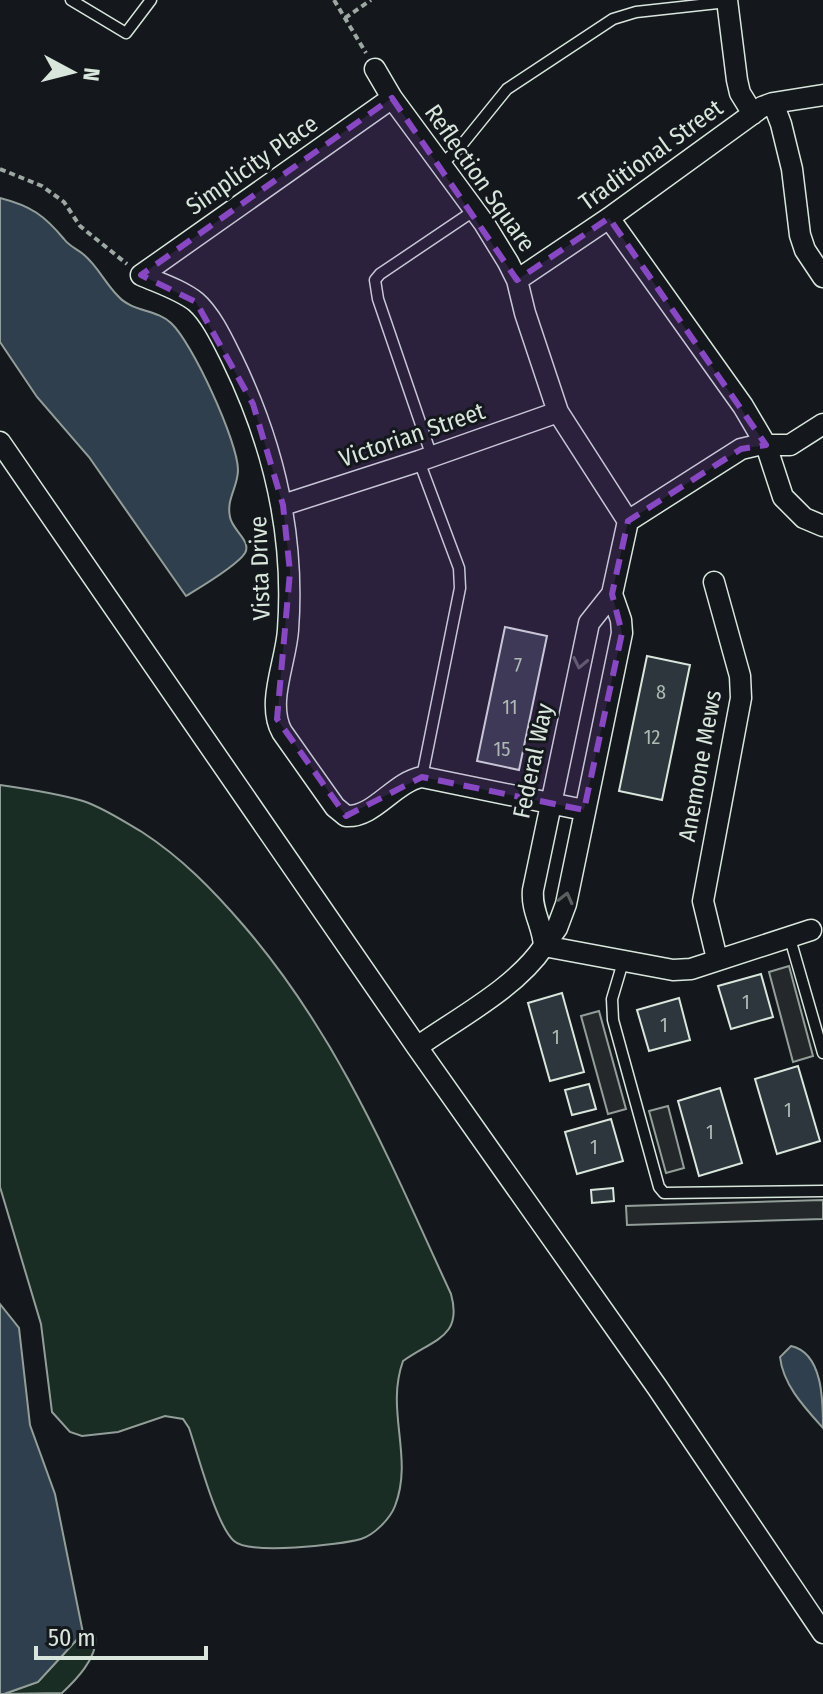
<svg xmlns="http://www.w3.org/2000/svg" width="823" height="1694" viewBox="0 0 823 1694" font-family="'Fira Sans Condensed',sans-serif">
<style>
.green{fill:#1a2d24;stroke:#939e99;stroke-width:2}
.parking{fill:#24282b;stroke:#939e99;stroke-width:2}
.water{fill:#2f3f4d;stroke:#939e99;stroke-width:2}
.building{fill:#2c363c;stroke:#d8e6dc;stroke-width:2}
.lines{fill:none;stroke-linecap:round;stroke-linejoin:round}
.lane-casing{stroke:#d8e6dc;stroke-width:13}
.street-casing{stroke:#d8e6dc;stroke-width:23}
.path{stroke:#9da8a2;stroke-width:4;stroke-dasharray:6 4;stroke-linecap:butt}
.lane{stroke:#14181c;stroke-width:10}
.street{stroke:#14181c;stroke-width:20}
.oneway{stroke:#59605f}
.marked{fill:#8948c3;fill-opacity:0.2;stroke:#8948c3;stroke-width:6;stroke-dasharray:16 10;stroke-linejoin:round}
.labels{text-anchor:middle;stroke-width:6;stroke-linejoin:round;paint-order:stroke}
.number-label{font-size:20px;fill:#adbab4}
.street-label{font-size:24px;fill:#d8e6dc;stroke:#14181c}
</style>
<rect width="100%" height="100%" fill="#14181c"/>
<path class="green" d="M0,785C28,789 56,793 83,801C104,808 123,821 142,832C182,858 213,890 244,926C340,1038 390,1162 451,1294C463,1337 434,1339 403,1361C385,1411 414,1457 395,1506C390,1519 374,1535 361,1539C340,1545 249,1555 234,1541C216,1525 198,1454 189,1428L183,1419L165,1416L118,1432L82,1436L70,1432L52,1412L41,1324L0,1187Z
M83,1633H91L96,1638C96,1659 77,1679 62,1693L4,1694L38,1682Z"/>
<path class="parking" d="M789,966L813,1056L793,1062L769,972Z
M599,1011L626,1109L608,1114L581,1016Z
M668,1106L684,1168L666,1173L649,1111Z
M823,1200V1219L627,1225L626,1206Z"/>
<path class="water" d="M0,198C31,206 44,215 64,239C69,246 77,249 83,254C97,265 105,283 118,296C132,312 156,309 171,323C192,342 238,442 238,470C238,487 226,499 230,517C232,530 252,541 245,553C237,566 199,588 186,596L89,457L37,397L0,342Z
M0,1304L19,1328L30,1425L55,1494L83,1633L38,1682L4,1694H0Z
M791,1346C823,1353 823,1401 823,1428C805,1408 783,1385 780,1357Z"/>
<path class="building" d="M505,627L547,636L519,770L477,761Z
M647,656L690,665L662,800L619,791Z
M761,974L773,1017L731,1029L718,986Z
M562,993L584,1072L550,1081L528,1003Z
M679,998L690,1040L649,1051L637,1010Z
M798,1066L820,1141L777,1154L755,1079Z
M589,1084L596,1109L572,1115L565,1090Z
M720,1088L742,1163L699,1176L678,1101Z
M611,1119L623,1161L577,1174L565,1132Z
M613,1188L614,1201L592,1203L591,1190Z"/>
<g class="lines">
<g class="lane-casing">
<path id="lane" d="M71,0L126,33L151,0
M441,165L460,147L507,89L613,19L636,12L727,2
M432,457L378,299L375,280L380,274L475,210
M419,461L459,568L460,588L422,777
M789,935L823,1053
M623,962L612,999L613,1020L659,1187L664,1193L823,1191"/>
</g>
<g class="street-casing">
<path id="street" d="M727,0L737,80L740,93L753,114
M375,69L392,98L484,223L508,262L517,280L525,313L558,412L628,521
M773,103L781,124L792,169L800,235L805,250L823,277
M609,218L743,406L766,445L783,497L804,518L823,526
M141,275C159,283 181,290 196,302C211,315 223,341 232,359C274,445 295,534 288,630C286,662 266,703 282,732L335,807L346,816C374,818 394,782 422,777L584,810
M141,275L392,98
M517,280L609,218L762,107L773,103L823,95
M0,442L417,1047L657,1387L823,1633
M283,505L419,461L558,412
M628,521L741,449L758,445H790L823,424
M714,582L740,676L741,698L703,901L717,959
M612,594L621,620L622,633L566,904L557,928L544,946C543,926 531,911 533,890L589,623L612,594L628,521
M417,1047C458,1018 516,988 544,946L673,970L691,969L811,930"/>
</g>
<path class="path" d="M334,0L366,53
M345,18L371,0
M0,169L42,186L64,202L80,226L127,264"/>
<use href="#lane" class="lane"/>
<use href="#street" class="street"/>
</g>
<defs><path id="oneway-chevron" d="M-2-3.5L2.5 0L-2 3.5" fill="none" stroke-width="1.6" stroke-linecap="round" stroke-linejoin="round" transform="scale(2)"/></defs>
<g class="oneway">
<use href="#oneway-chevron" transform="translate(580 663) rotate(102)"/>
<use href="#oneway-chevron" transform="translate(566 898) rotate(-76)"/>
</g>
<path class="marked" d="M392,98L517,280L609,218L766,445L741,449L628,521L612,594L622,633L584,810L422,777L346,816L277,719L290,572L283,505L253,404L196,302L141,275Z"/>
<g class="labels">
<g class="number-label">
<text x="518" y="672">7</text>
<text x="661" y="699">8</text>
<text x="510" y="714">11</text>
<text x="652" y="744">12</text>
<text x="502" y="756">15</text>
<text x="746" y="1009">1</text>
<text x="664" y="1032">1</text>
<text x="556" y="1044">1</text>
<text x="788" y="1117">1</text>
<text x="710" y="1139">1</text>
<text x="594" y="1154">1</text>
</g>
<g class="street-label">
<text transform="translate(651 155) rotate(-36)" y="8">Traditional Street</text>
<text transform="translate(252 165) rotate(-35)" y="8">Simplicity Place</text>
<text transform="translate(480 178) rotate(55)" y="8">Reflection Square</text>
<text transform="translate(412 435) rotate(-19)" y="8">Victorian Street</text>
<text transform="translate(260 568) rotate(-92)" y="8">Vista Drive</text>
<text transform="translate(533 761) rotate(-78)" y="8">Federal Way</text>
<text transform="translate(700 766) rotate(-80)" y="8">Anemone Mews</text>
</g>
</g>
<g transform="translate(72 72) rotate(97)" stroke="#14181c" stroke-width="6" paint-order="stroke">
<path d="M0-6L14 30L0 20L-14 30Z" fill="#d8e6dc"/>
<text y="-12" font-size="22" font-weight="bold" text-anchor="middle" fill="#d8e6dc">N</text>
</g>
<path d="M36 1646v12h170v-12" fill="none" stroke="#d8e6dc" stroke-width="4"/>
<text x="48" y="1646" font-size="24" fill="#d8e6dc" stroke="#14181c" stroke-width="6" paint-order="stroke">50 m</text>
</svg>
